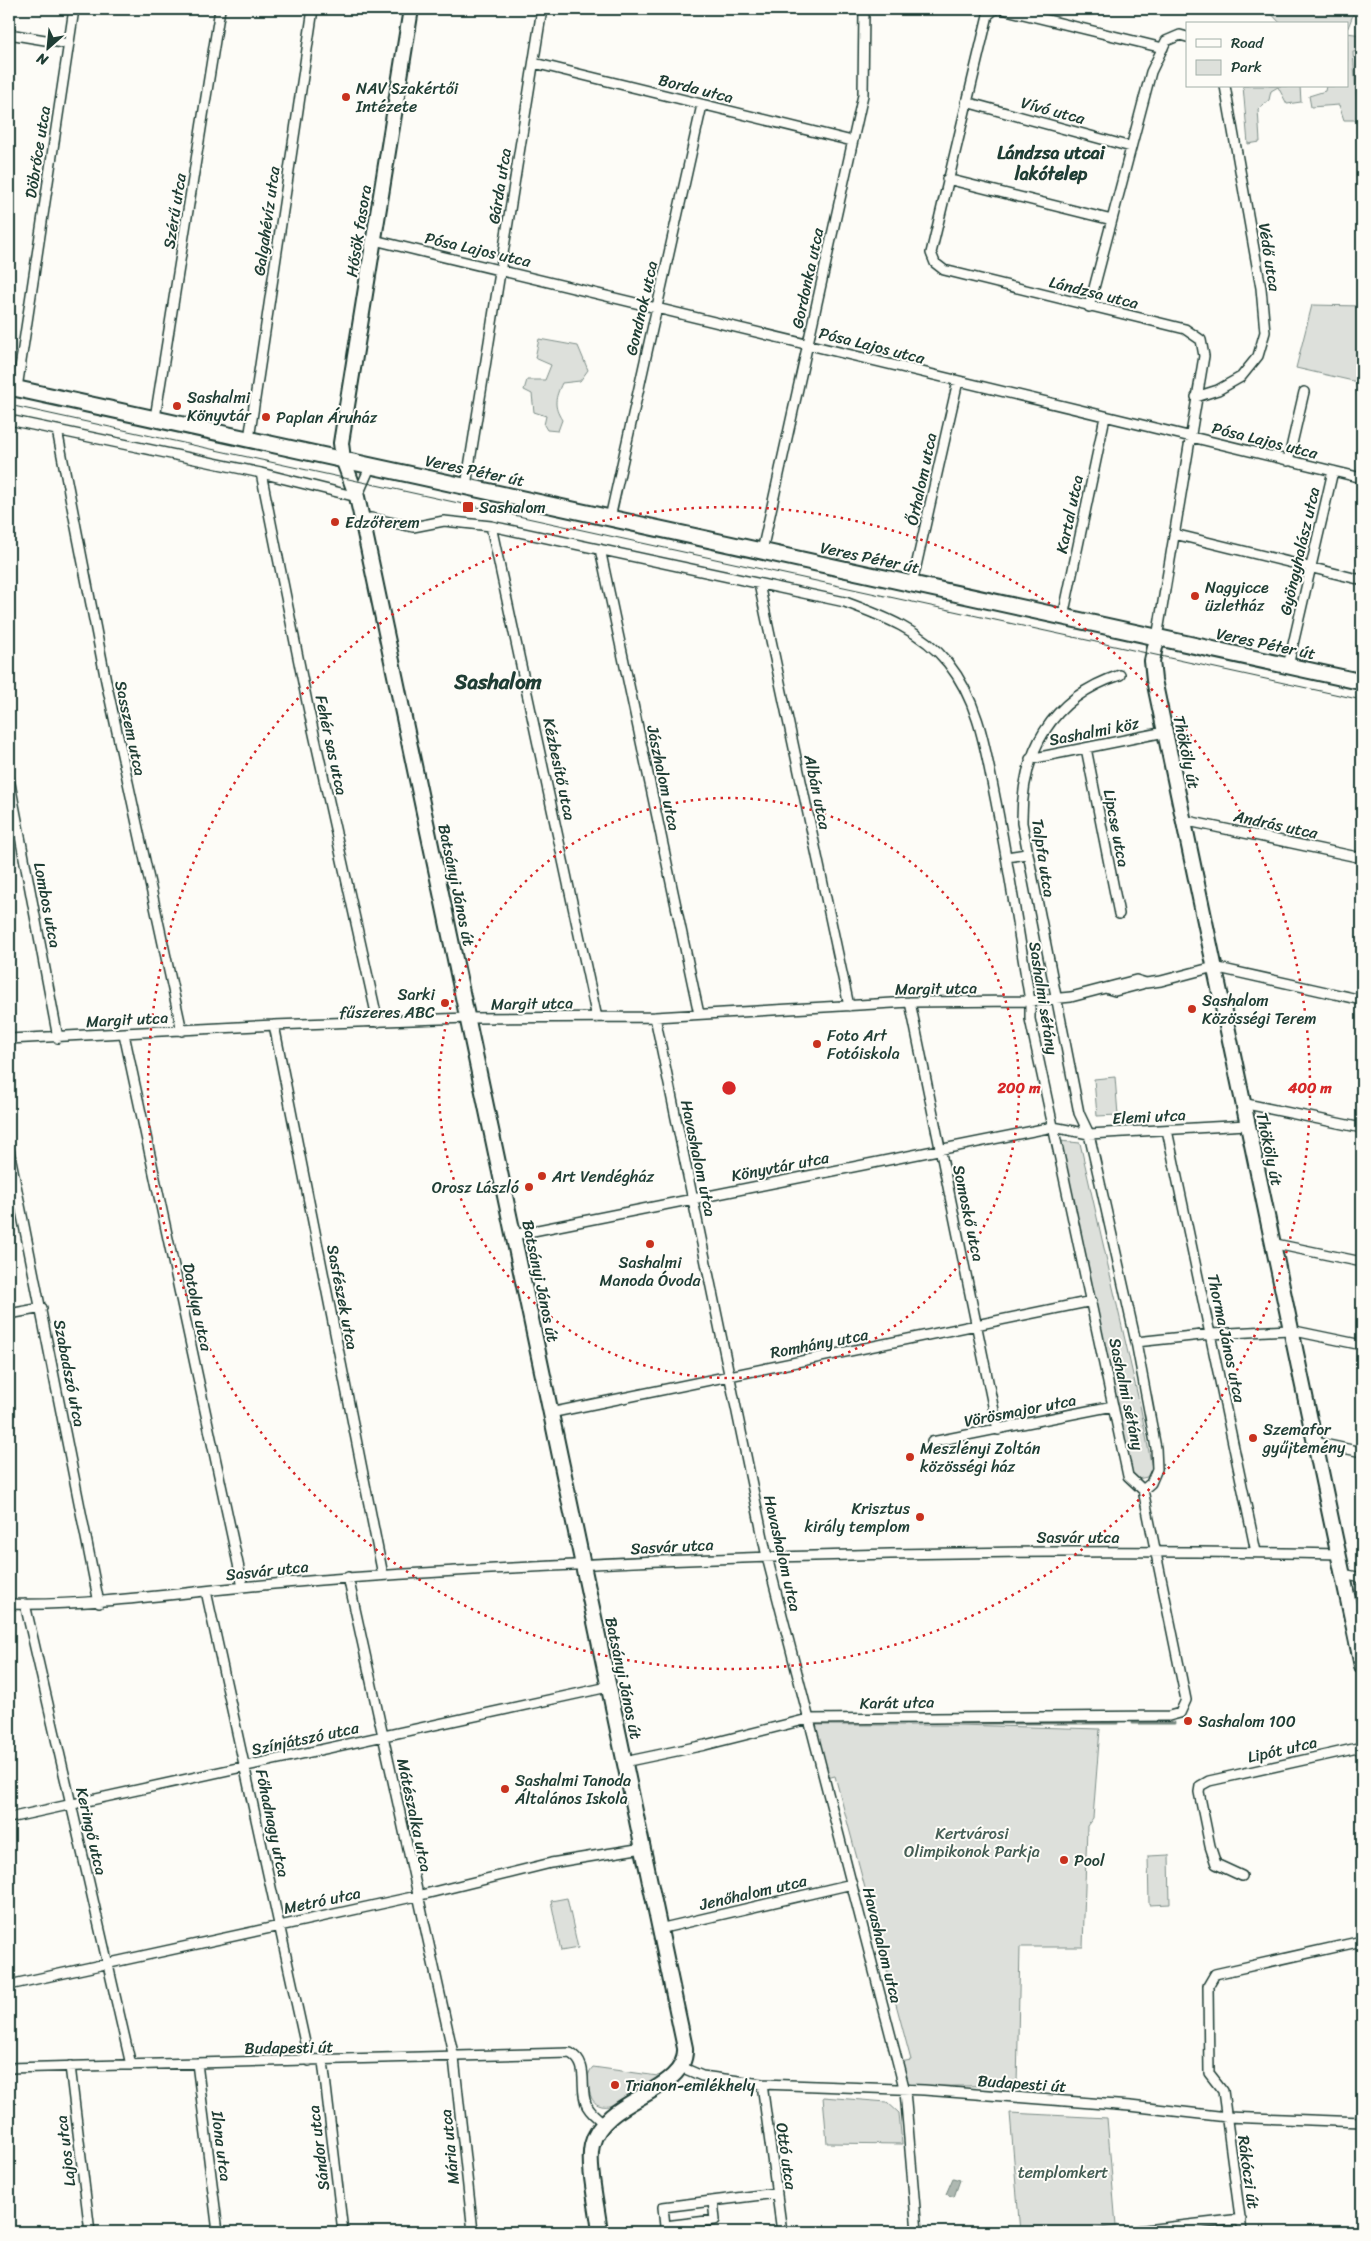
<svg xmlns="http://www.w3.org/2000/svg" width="1371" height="2241" viewBox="0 0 1371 2241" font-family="Sriracha,sans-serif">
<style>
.green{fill:#dde0db;stroke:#7e8e88}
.water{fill:#aeb8b1;stroke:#75877f}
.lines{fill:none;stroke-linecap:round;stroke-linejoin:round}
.stream{stroke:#75877f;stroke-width:3}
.street-casing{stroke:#1f3d34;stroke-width:12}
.secondary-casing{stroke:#1f3d34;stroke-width:18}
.primary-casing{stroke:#1f3d34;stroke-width:19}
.street{stroke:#fdfcf7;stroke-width:9}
.secondary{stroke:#fdfcf7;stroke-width:14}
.primary{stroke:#fdfcf7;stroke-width:15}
.tram{stroke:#1f3d34;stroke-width:1}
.ring{fill:none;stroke:#d62828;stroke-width:2.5;stroke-dasharray:2.5 5}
.poi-dot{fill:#c8321e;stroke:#fdfcf7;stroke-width:2}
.labels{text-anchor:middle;stroke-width:4;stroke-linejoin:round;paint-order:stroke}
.poi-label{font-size:16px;fill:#1f3d34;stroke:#fdfcf7;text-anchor:start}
.street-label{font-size:16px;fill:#1f3d34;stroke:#fdfcf7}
.park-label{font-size:16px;fill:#455e55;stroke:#fdfcf7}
.neighbourhood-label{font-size:18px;font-weight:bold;fill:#1f3d34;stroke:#fdfcf7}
.district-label{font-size:21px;font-weight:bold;fill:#1f3d34;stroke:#fdfcf7}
.centre{fill:#d62828;stroke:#fdfcf7;stroke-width:2.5}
.ring-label{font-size:15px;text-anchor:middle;font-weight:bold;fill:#d62828;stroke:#fdfcf7;stroke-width:4;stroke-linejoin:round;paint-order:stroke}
</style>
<rect width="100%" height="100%" fill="#fdfcf7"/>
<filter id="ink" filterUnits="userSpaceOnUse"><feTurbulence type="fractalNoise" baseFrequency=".02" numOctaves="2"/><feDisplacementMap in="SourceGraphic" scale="10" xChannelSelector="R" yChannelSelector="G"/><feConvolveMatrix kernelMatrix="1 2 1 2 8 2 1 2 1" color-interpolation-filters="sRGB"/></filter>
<g filter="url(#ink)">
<path class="green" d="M1267,9H1352L1353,15L1347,30V24H1281Z
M1347,33L1362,35V51L1353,52L1358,120H1344L1339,105L1311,107L1309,96L1325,91L1326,86H1347Z
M1243,86H1300L1301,102L1287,104L1278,87L1271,91L1269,100L1258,109L1260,142L1248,144Z
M1312,305L1362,306V383L1296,368Z
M539,339L578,346L588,370L580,381L562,383C555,398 553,406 562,420L558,431L547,430L544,425L546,416L534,412L532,394L524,390L527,380H545L551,365L535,358Z
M1115,1077L1118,1115L1097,1116L1094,1079Z
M1060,1141L1080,1143L1141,1410L1152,1468L1147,1477L1138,1479L1131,1473Z
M812,1725H958L1100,1729L1093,1818L1087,1826L1083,1947H1020L1017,2085L905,2087L900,2062L911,2060L835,1776L827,1778Z
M1169,1855L1170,1904L1149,1905L1148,1856Z
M567,1898L578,1948L561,1951L551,1901Z
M593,2067L665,2077C646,2087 595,2130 589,2089C587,2081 587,2073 593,2067Z
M823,2097L887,2102L899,2113L902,2144L827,2143Z
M1010,2113L1107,2118L1116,2226L1068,2232H1020Z
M1220,2226L1228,2227L1229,2232H1172Z"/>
<path class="water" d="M953,2178L960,2180L954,2197L946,2194Z"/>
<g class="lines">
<path class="stream" d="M958,1723H1117
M1133,1723H1174"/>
<g class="street-casing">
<path id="street" d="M995,9L988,15L931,253L935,263L944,270L1185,329L1201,340L1204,356L1157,638
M1002,9L1163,48
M9,34L69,44
M534,63L852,141
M966,102L1131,147
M947,179L1112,220
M374,240L1362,478
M1089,307L1151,72L1166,41L1180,35L1187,37
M17,388L74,9
M1196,397L1218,390L1241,377L1258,356L1265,332L1261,288L1225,86
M155,418L220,9
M9,420L261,473L357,497L371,465
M57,430L106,681L182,1031
M249,439L313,9
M1288,461L1304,392
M261,473L308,707L378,1022
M466,486L542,9
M610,518L702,105
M362,519L371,518L413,527L444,521L491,526L845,602C883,616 922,631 948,663C980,703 986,754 996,802C1009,868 1019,935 1030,1001V1019L1128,1476L1143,1490L1186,1700L1180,1713L1169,1716L808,1719L705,1745L624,1762
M491,526L597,1018
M1174,534L1362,580
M600,549L699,1014
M762,551L863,95L864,9
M759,584L849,1006
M912,584L958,381
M1063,617L1105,417
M1288,666L1333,471
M1120,675C1050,698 1021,753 1022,823L1079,1113L1089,1134L1136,1342L1156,1448L1157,1469L1151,1483L1143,1490
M1086,748L1119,914
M1030,759L1165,732
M9,778L58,1038
M1183,820L1362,858
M1007,857L1026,854
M1108,989L1115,991L1142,984
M910,1002L998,1430
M655,1017L767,1557L905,2091L917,2232
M274,1025L383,1575
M124,1034L243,1587
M9,1039L274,1025L468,1018L655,1017L910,1002L1030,1001L1071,997L1136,980L1146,983L1161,981L1214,967L1362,1000
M1242,1103L1362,1128
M1167,1130L1256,1552
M9,1150L99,1603
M513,1235L1053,1127L1089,1134L1247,1125
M1271,1243L1362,1262
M9,1314L42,1308
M1136,1342L1211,1334L1290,1330L1362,1345
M550,1413L1092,1301
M932,1442L1113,1406
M1314,1442L1362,1452
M1343,1574L1362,1578
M348,1577L454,2058L473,2232
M206,1591L309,2061
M9,1604C87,1606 164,1595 242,1587C313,1580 384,1575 456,1571C750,1554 1044,1548 1339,1554
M25,1604L131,2065
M9,1818L608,1687
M1242,1876L1216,1864L1210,1846L1199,1792L1200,1786L1209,1781L1362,1747
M659,1929L852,1884
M9,1985L417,1896L551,1863L643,1848
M323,2061L343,2232
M197,2063L218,2232
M70,2066L90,2232
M681,2067L702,2076L762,2084L924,2090L1130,2106L1227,2117L1362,2122
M9,2068L570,2053C591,2065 578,2087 587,2106C591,2113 597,2118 604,2123
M762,2084L782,2232
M713,2201L715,2220L665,2226L663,2207L777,2193
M1128,2232L1241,2219
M1242,2232L1223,2091L1209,2073L1208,1986L1215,1974L1362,1941"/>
</g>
<g class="secondary-casing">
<path id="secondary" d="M411,9L341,443L343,459L357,497L362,519L685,2048C688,2093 603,2097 592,2145C587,2166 598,2210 600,2232
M1157,638L1152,661L1154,680L1362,1666"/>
</g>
<g class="primary-casing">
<path id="primary" d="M9,387L1362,682"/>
</g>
<use href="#street" class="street"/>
<use href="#secondary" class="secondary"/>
<use href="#primary" class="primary"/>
<path class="tram" d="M9,405L1362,700"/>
</g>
</g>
<g class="ring">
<circle cx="729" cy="1088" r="290"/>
<circle cx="729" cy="1088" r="581"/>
</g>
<g class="poi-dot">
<circle cx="346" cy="97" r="5"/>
<circle cx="177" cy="406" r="5"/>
<circle cx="266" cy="417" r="5"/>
<rect x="462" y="501" width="12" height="12" rx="2.5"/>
<circle cx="335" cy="522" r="5"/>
<circle cx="1195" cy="596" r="5"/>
<circle cx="445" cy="1003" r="5"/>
<circle cx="1192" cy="1009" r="5"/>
<circle cx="817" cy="1044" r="5"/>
<circle cx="542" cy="1176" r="5"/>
<circle cx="529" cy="1187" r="5"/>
<circle cx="650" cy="1244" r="5"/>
<circle cx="1253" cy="1438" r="5"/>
<circle cx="910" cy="1457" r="5"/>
<circle cx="920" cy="1517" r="5"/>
<circle cx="1188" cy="1721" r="5"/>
<circle cx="505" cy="1789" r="5"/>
<circle cx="1064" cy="1860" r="5"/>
<circle cx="615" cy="2085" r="5"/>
</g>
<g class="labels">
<g class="poi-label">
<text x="356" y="94">NAV Szakértői<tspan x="356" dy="18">Intézete</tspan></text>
<text x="187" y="403">Sashalmi<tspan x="187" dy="18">Könyvtár</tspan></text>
<text x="276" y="423">Paplan Áruház</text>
<text x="479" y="513">Sashalom</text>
<text x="345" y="528">Edzőterem</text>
<text x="1205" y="593">Nagyicce<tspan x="1205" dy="18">üzletház</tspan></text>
<text x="435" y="1000" text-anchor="end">Sarki<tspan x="435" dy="18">fűszeres ABC</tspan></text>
<text x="1202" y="1006">Sashalom<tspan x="1202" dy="18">Közösségi Terem</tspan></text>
<text x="827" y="1041">Foto Art<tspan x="827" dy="18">Fotóiskola</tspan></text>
<text x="552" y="1182">Art Vendégház</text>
<text x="519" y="1193" text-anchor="end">Orosz László</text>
<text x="650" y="1268" text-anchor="middle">Sashalmi<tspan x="650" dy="18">Manoda Óvoda</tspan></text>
<text x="1263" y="1435">Szemafor<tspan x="1263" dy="18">gyűjtemény</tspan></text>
<text x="920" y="1454">Meszlényi Zoltán<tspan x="920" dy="18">közösségi ház</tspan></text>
<text x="910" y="1514" text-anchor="end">Krisztus<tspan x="910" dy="18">király templom</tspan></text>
<text x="1198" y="1727">Sashalom 100</text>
<text x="515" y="1786">Sashalmi Tanoda<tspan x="515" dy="18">Általános Iskola</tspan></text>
<text x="1074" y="1866">Pool</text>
<text x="625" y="2091">Trianon-emlékhely</text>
</g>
<g class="street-label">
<text transform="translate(696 88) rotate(14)" y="6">Borda utca</text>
<text transform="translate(1053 110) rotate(15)" y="6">Vívó utca</text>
<text transform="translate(37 152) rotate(-81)" y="6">Döbrőce utca</text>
<text transform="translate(499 186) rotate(-81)" y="6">Gárda utca</text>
<text transform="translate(174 211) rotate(-81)" y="6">Szérű utca</text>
<text transform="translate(266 221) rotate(-82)" y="6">Galgahévíz utca</text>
<text transform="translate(358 231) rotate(-81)" y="6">Hősök fasora</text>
<text transform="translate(478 249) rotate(13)" y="6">Pósa Lajos utca</text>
<text transform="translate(1270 257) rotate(81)" y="6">Védő utca</text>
<text transform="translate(807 278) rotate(-78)" y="6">Gordonka utca</text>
<text transform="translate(1094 292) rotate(14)" y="6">Lándzsa utca</text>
<text transform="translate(641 308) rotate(-77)" y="6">Gondnok utca</text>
<text transform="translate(872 345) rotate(14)" y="6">Pósa Lajos utca</text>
<text transform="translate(1265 440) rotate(14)" y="6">Pósa Lajos utca</text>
<text transform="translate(475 470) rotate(12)" y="6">Veres Péter út</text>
<text transform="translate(921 479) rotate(-78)" y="6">Őrhalom utca</text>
<text transform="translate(1069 514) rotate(-78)" y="6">Kartal utca</text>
<text transform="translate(1299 551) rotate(-77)" y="6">Gyöngyhalász utca</text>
<text transform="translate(870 557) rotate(12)" y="6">Veres Péter út</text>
<text transform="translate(1266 643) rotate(12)" y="6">Veres Péter út</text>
<text transform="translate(131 728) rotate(78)" y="6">Sasszem utca</text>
<text transform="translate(1094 731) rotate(-11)" y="6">Sashalmi köz</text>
<text transform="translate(332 745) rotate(78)" y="6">Fehér sas utca</text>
<text transform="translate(1187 752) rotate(78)" y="6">Thököly út</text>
<text transform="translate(560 769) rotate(78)" y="6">Kézbesítő utca</text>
<text transform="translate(664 778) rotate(78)" y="6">Jászhalom utca</text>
<text transform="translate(818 792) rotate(78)" y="6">Albán utca</text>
<text transform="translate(1276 824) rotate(12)" y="6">András utca</text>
<text transform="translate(1117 828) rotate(79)" y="6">Lipcse utca</text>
<text transform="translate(1044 858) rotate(81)" y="6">Talpfa utca</text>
<text transform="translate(457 885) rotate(78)" y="6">Batsányi János út</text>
<text transform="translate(48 905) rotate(79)" y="6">Lombos utca</text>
<text transform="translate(936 988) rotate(-1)" y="6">Margit utca</text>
<text transform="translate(1044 998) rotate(81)" y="6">Sashalmi sétány</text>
<text transform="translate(532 1003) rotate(-1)" y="6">Margit utca</text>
<text transform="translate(127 1019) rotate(-3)" y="6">Margit utca</text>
<text transform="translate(1149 1116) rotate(-3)" y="6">Elemi utca</text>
<text transform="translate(1270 1149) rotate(78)" y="6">Thököly út</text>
<text transform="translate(699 1158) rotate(78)" y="6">Havashalom utca</text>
<text transform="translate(780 1166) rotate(-11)" y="6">Könyvtár utca</text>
<text transform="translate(969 1213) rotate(78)" y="6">Somoskő utca</text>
<text transform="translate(541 1281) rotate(78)" y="6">Batsányi János út</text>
<text transform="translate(343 1297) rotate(79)" y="6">Sasfészek utca</text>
<text transform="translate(198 1307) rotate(78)" y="6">Datolya utca</text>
<text transform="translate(1227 1338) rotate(78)" y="6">Thorma János utca</text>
<text transform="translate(819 1343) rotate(-11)" y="6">Romhány utca</text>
<text transform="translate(70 1373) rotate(79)" y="6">Szabadszó utca</text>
<text transform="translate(1127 1394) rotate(78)" y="6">Sashalmi sétány</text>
<text transform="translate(1020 1410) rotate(-11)" y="6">Vörösmajor utca</text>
<text x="1078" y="1543">Sasvár utca</text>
<text transform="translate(672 1546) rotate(-3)" y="6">Sasvár utca</text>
<text transform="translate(783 1553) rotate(77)" y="6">Havashalom utca</text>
<text transform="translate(267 1570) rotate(-6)" y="6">Sasvár utca</text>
<text transform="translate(624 1678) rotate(78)" y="6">Batsányi János út</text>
<text transform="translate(897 1702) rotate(-1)" y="6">Karát utca</text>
<text transform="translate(305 1738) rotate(-12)" y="6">Színjátszó utca</text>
<text transform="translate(1282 1749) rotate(-13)" y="6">Lipót utca</text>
<text transform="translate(415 1815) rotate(78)" y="6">Mátészalka utca</text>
<text transform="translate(273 1823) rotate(78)" y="6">Főhadnagy utca</text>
<text transform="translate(92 1831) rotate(77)" y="6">Keringő utca</text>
<text transform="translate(753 1892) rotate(-13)" y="6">Jenőhalom utca</text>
<text transform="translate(322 1900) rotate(-12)" y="6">Metró utca</text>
<text transform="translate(883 1945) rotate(76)" y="6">Havashalom utca</text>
<text transform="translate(289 2047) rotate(-1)" y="6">Budapesti út</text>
<text transform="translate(1022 2083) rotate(4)" y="6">Budapesti út</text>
<text transform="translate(222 2146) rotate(83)" y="6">Ilona utca</text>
<text transform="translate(449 2147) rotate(-96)" y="6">Mária utca</text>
<text transform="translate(318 2148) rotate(-97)" y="6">Sándor utca</text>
<text transform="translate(65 2151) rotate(-97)" y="6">Lajos utca</text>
<text transform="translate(787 2156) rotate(82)" y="6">Ottó utca</text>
<text transform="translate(1249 2172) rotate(82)" y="6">Rákóczi út</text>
</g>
<g class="park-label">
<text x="972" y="1839">Kertvárosi<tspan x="972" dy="18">Olimpikonok Parkja</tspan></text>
<text x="1063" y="2178">templomkert</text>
</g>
<g class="neighbourhood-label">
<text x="1051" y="159">Lándzsa utcai<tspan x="1051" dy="21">lakótelep</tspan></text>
</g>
<g class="district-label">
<text x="498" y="689">Sashalom</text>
</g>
</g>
<circle cx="729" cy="1088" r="8" class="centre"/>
<g class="ring-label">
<text x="1019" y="1093">200 m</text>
<text x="1310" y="1093">400 m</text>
</g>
<rect width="1371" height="2241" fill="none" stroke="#fdfcf7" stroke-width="30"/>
<rect x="15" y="15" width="1341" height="2211" fill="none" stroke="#1f3d34" stroke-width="2" filter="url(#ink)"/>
<rect x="1186" y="22" width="162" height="65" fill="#fdfcf7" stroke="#a4b0a9"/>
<rect x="1196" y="39" width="25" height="8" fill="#fdfcf7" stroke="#a4b0a9"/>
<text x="1231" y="48" font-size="15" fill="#1f3d34">Road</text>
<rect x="1196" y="60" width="25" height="15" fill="#dde0db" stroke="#a4b0a9"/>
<text x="1231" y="72" font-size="15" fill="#1f3d34">Park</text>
<g transform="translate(48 48) rotate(207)" stroke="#fdfcf7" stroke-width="4" paint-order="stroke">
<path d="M0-4L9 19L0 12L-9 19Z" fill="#1f3d34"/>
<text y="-8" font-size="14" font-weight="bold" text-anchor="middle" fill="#1f3d34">N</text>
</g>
</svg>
